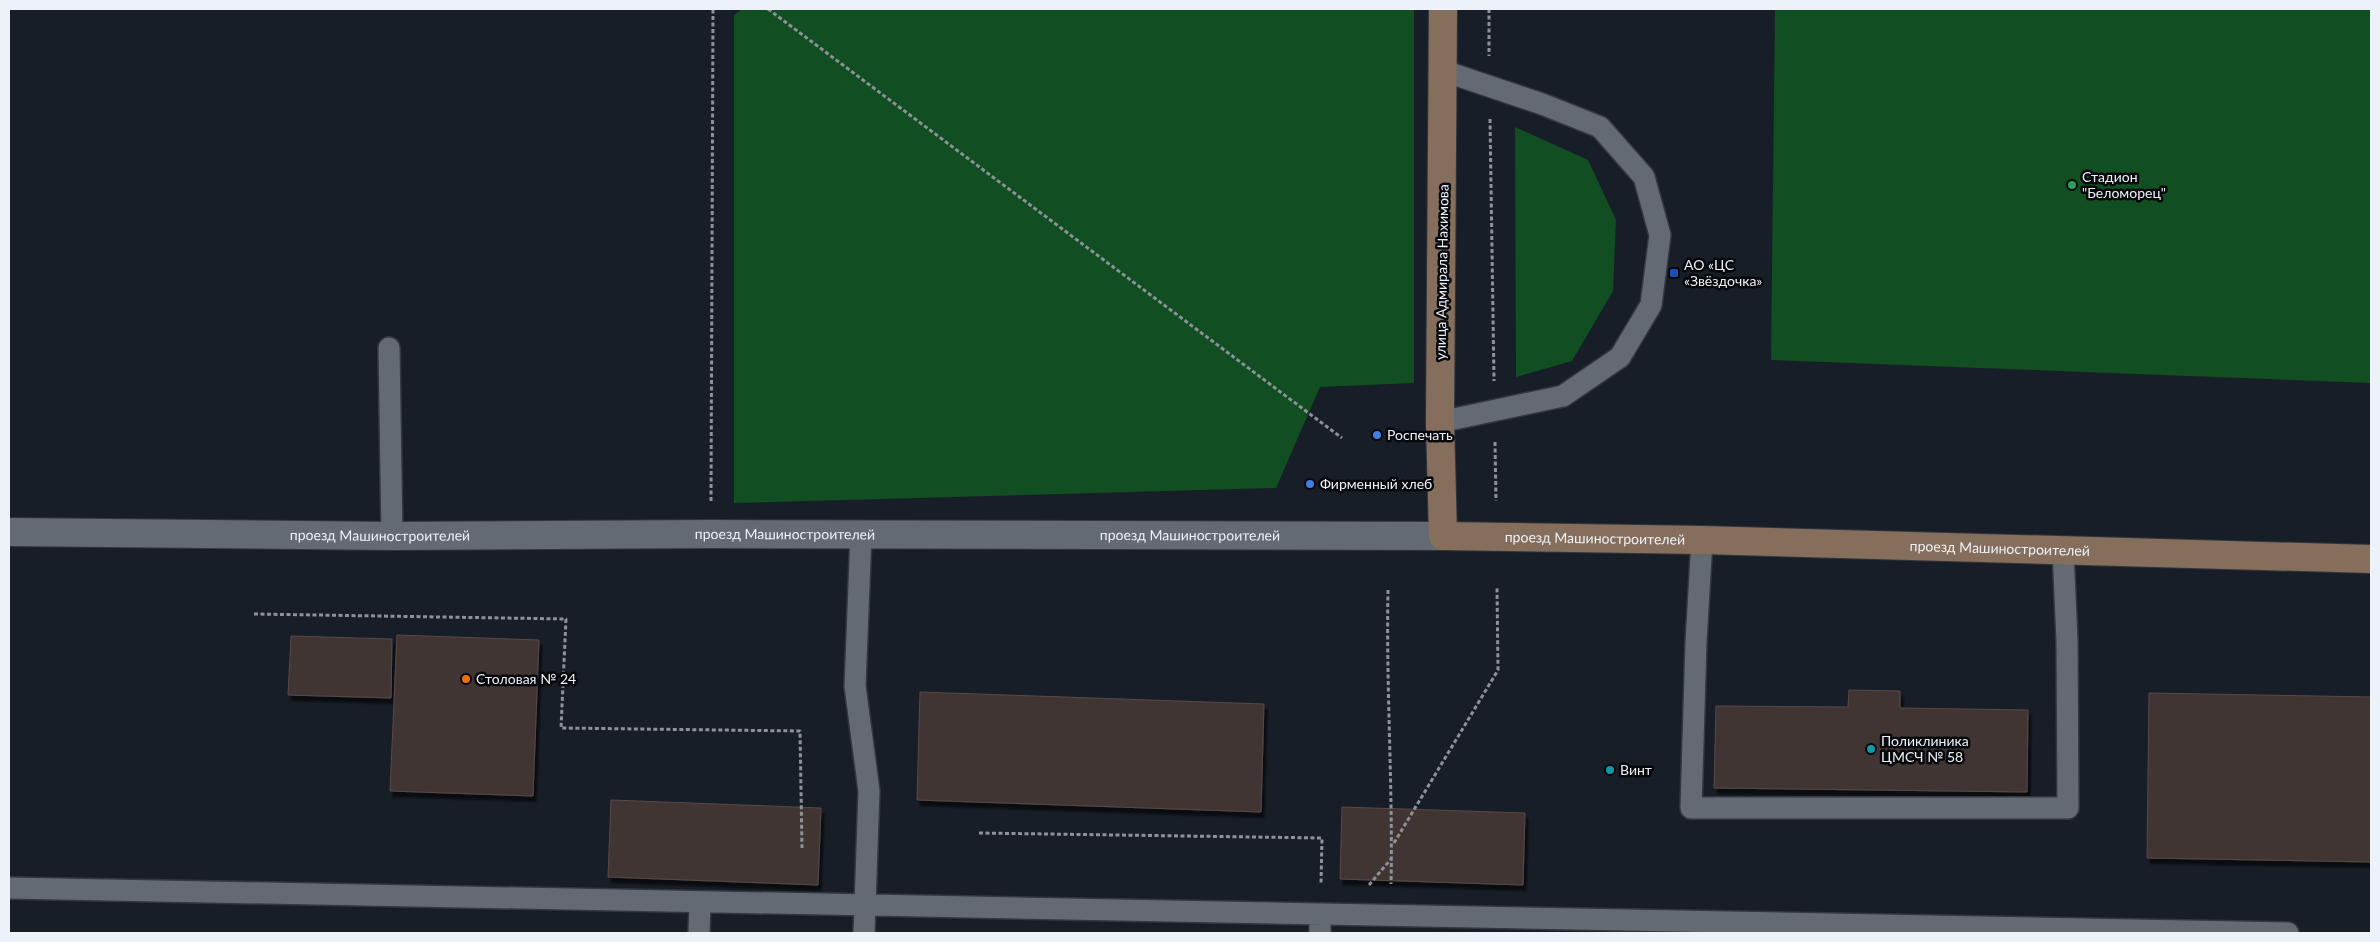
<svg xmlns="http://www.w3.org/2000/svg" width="2380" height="942" viewBox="0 0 2380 942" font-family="Lato,sans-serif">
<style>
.green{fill:#114e22}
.building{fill:#413433;stroke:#584a49;filter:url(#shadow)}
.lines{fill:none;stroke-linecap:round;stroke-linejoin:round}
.lane-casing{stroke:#33373e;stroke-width:24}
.street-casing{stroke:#33373e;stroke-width:30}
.secondary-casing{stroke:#33373e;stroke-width:30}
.path{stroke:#8d9299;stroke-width:3;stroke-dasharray:4 2.5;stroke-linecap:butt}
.lane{stroke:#636a74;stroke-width:21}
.street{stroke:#636a74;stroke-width:28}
.secondary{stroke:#866e5d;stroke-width:28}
.leisure-dot{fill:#2e9e5b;stroke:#06080b;stroke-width:2}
.transit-dot{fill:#1a4fb4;stroke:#06080b;stroke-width:2}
.shop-dot{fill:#3f7fe0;stroke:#06080b;stroke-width:2}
.food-dot{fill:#e8710a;stroke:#06080b;stroke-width:2}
.culture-dot{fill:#0f9aa8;stroke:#06080b;stroke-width:2}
.labels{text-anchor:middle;stroke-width:5;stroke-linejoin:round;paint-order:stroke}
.poi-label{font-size:14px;fill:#edf1f8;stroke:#06080b;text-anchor:start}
.street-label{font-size:14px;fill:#edf1f8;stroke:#06080b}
</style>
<defs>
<filter id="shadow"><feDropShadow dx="3" dy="5.5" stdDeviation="1" flood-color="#0009"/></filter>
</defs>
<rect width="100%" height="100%" fill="#181e27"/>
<path class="green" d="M742,9H1414V383L1320,387L1276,488L734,503V15Z
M1775,9H2371V383L1771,360Z
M1515,127L1588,160L1616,220L1613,291L1572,361L1516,377Z"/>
<path class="building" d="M397,635L539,640L533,796L390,791Z
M291,636L392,639L391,698L288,695Z
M1849,690L1900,691V708L2028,710L2027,792L1714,788L1716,706L1848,707Z
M920,692L1264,704L1261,812L917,800Z
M2149,693L2371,697V862L2147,858Z
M611,800L821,808L818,885L608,877Z
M1342,807L1525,813L1523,885L1340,879Z"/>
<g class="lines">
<g class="lane-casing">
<path id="lane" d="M389,348L392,536
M1440,422L1563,396L1620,357L1651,305L1660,235L1644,177L1600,127L1542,104L1444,71
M861,534L855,686L869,791L864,933
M1702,540L1696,642L1691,808H2068L2067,640L2063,551
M9,888L2288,933
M699,933L700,902
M1320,933V914"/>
</g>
<g class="street-casing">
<g id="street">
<path id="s1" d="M9,532L392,536L711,534L1443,536"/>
</g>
</g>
<g class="secondary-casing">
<g id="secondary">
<path id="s2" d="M1443,9L1440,422L1443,536L1702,540L2371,559"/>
</g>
</g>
<path class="path" d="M768,9L1342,438
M1489,9V56
M1490,119L1494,381
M1495,442L1496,501
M711,501L713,9
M1388,590C1386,688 1393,786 1391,884
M254,614L566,619L561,728L800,731L802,848
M979,833L1322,838L1321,883
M1394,843L1498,670L1497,587
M1369,885L1391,859"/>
<use href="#lane" class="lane"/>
<use href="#street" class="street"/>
<use href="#secondary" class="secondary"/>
</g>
<circle class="leisure-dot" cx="2072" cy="185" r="5"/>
<rect class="transit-dot" x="1669" y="268" width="10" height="10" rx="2.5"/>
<g class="shop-dot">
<circle cx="1377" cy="435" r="5"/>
<circle cx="1310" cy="484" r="5"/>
</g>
<circle class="food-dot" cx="466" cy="679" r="5"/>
<g class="culture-dot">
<circle cx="1871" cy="749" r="5"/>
<circle cx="1610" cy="770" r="5"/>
</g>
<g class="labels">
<g class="poi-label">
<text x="2082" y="182">Стадион<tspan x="2082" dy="16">"Беломорец"</tspan></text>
<text x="1684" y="270">АО «ЦС<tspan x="1684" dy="16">«Звёздочка»</tspan></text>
<text x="1387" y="440">Роспечать</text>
<text x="1320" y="489">Фирменный хлеб</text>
<text x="476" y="684">Столовая № 24</text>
<text x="1881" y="746">Поликлиника<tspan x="1881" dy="16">ЦМСЧ № 58</tspan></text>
<text x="1620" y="775">Винт</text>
</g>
<g class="street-label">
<text transform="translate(1442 272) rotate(-89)" y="5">улица Адмирала Нахимова</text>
<text dy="5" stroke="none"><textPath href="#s1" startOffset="776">проезд Машиностроителей</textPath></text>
<text dy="5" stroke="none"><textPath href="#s1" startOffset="371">проезд Машиностроителей</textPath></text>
<text dy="5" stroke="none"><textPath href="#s1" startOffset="1181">проезд Машиностроителей</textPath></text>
<text dy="5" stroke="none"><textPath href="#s2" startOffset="679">проезд Машиностроителей</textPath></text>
<text dy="5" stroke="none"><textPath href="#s2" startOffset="1084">проезд Машиностроителей</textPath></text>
</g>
</g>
<rect width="2380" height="942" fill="none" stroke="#edf1f8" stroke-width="20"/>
</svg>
